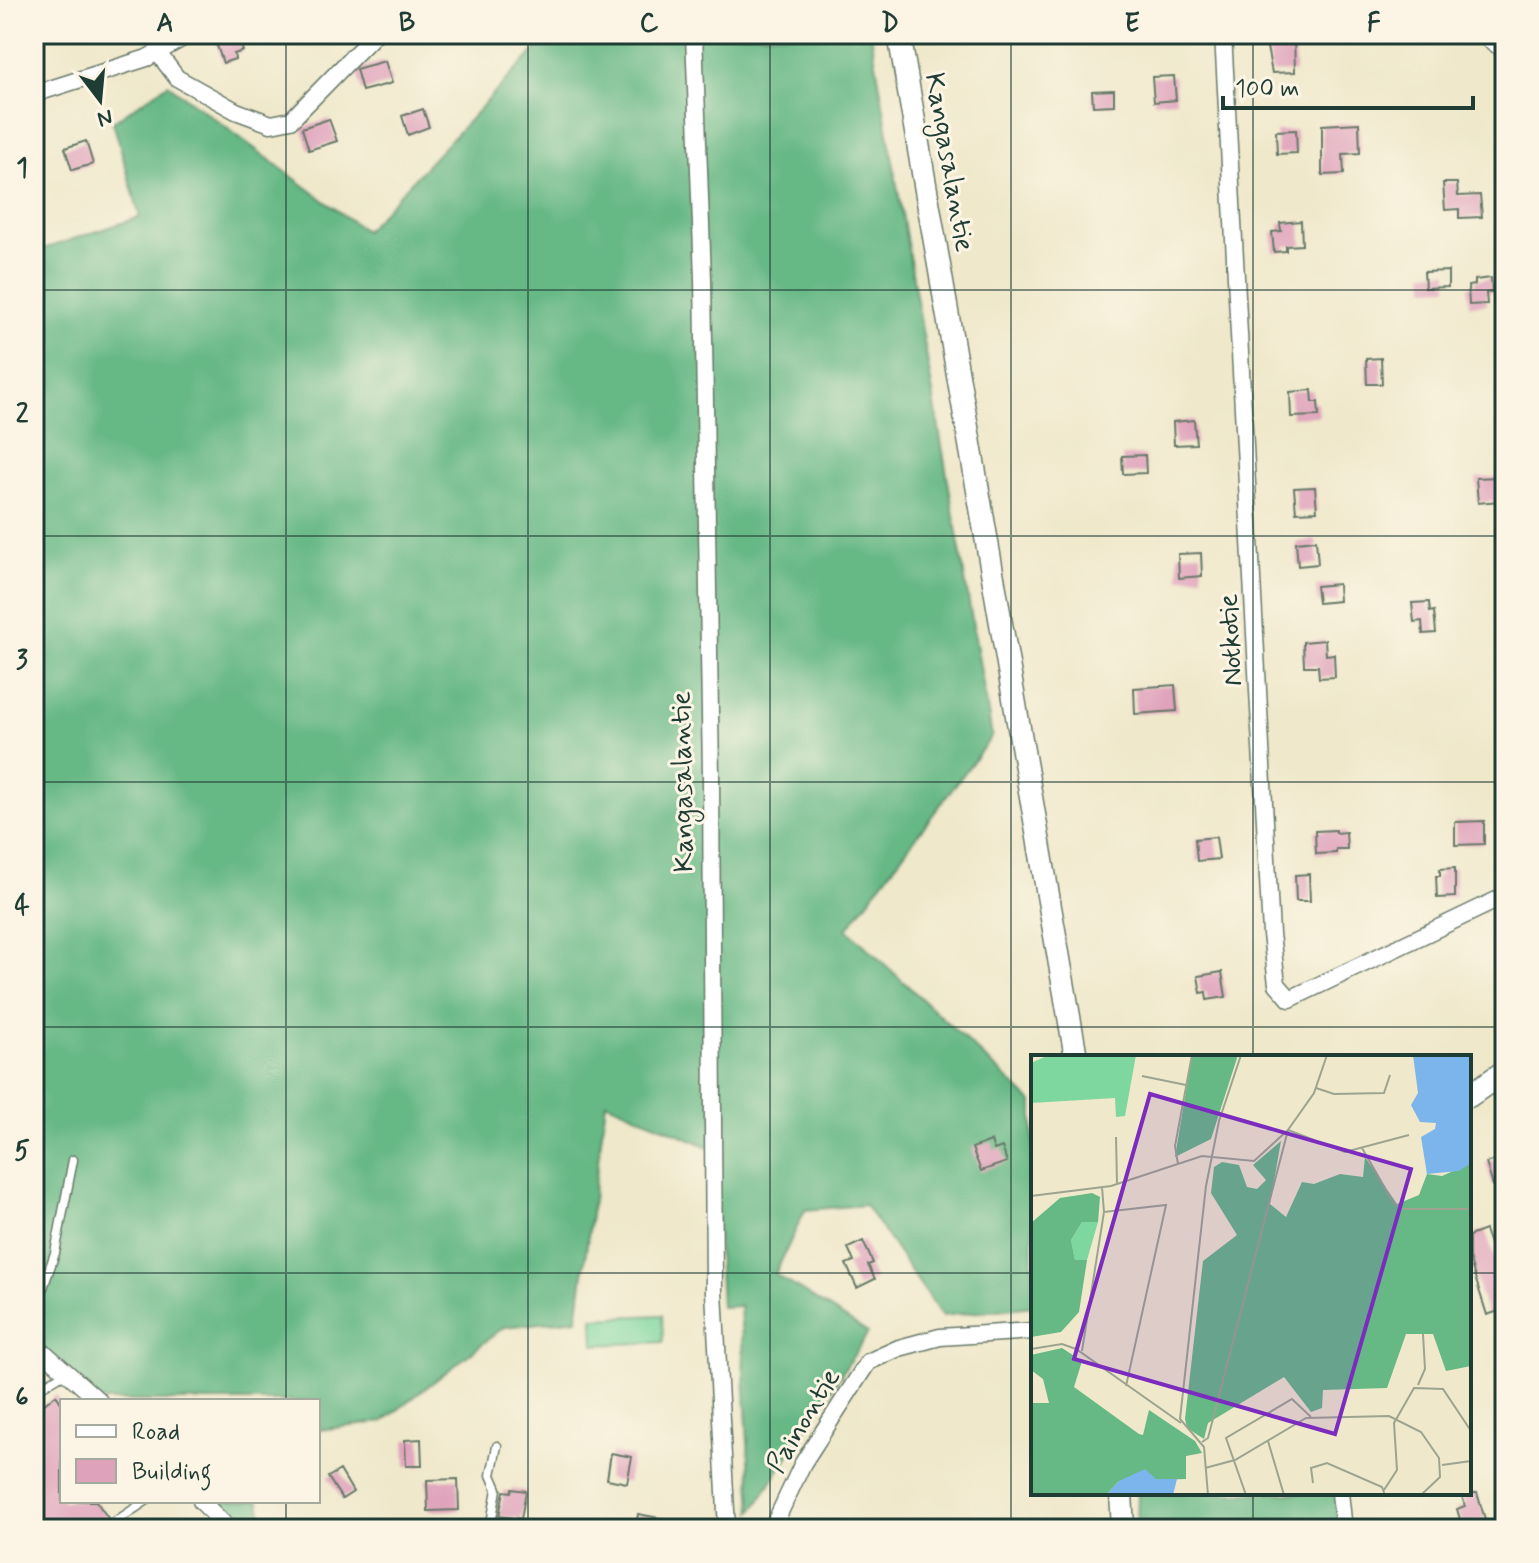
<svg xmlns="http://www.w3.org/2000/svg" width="1539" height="1563" viewBox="0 0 1539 1563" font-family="Mynerve,sans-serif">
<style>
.green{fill:#7dd79e;stroke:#4e8a69;stroke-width:2}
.forest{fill:#66b885;stroke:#427a5c;stroke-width:2}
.building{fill:#dfa2bb}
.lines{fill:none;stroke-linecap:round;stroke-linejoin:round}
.lane-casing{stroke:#687969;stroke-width:11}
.street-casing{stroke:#687969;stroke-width:19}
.secondary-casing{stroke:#687969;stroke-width:25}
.lane{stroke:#fff;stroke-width:8}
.street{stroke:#fff;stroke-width:16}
.secondary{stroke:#fff;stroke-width:22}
.grid{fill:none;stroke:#1f3d34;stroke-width:2;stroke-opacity:0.55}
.labels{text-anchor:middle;stroke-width:6;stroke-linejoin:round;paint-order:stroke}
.street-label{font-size:28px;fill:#1f3d34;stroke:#fcf5e5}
.inset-road{fill:none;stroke:#9ca48f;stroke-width:2}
.view{fill:#7b2cbf;fill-opacity:0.15;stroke:#7b2cbf;stroke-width:4}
.inset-edge{fill:none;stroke:#1f3d34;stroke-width:4}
.neatline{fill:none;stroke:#1f3d34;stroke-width:3}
.grid-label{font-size:26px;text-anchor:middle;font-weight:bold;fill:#1f3d34}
</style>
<rect width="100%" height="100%" fill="#fcf5e5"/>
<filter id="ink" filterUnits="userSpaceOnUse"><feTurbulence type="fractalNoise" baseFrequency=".0125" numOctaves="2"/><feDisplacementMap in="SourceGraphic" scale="16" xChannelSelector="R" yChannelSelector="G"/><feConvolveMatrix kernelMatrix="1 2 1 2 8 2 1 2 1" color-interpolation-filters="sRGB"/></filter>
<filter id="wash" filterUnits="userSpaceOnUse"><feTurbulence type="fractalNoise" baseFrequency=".006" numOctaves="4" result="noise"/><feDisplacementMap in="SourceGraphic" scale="32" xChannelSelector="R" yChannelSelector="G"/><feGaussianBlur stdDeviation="1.8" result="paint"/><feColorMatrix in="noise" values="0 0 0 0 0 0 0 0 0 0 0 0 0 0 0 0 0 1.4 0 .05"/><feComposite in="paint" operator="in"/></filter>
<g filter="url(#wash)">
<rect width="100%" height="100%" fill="#efe8cb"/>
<path class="green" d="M662,1315L663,1342L594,1345L593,1318Z"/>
<path class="forest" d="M550,34H871L992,736L847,929L1033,1103V1306L942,1316L865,1205L805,1210L775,1274L868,1333L752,1512L740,1306L721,1307L713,1149L606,1102L577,1319L504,1327L382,1422L318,1430V1401H98L34,1352V252L140,217L113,122L168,84L365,231Z
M1138,1493H1340L1344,1529H1137Z
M218,1501H259L264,1529H245Z"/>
<g id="blocks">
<path class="building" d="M222,34H237L243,51L234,54L235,59L223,63L214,37Z
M1294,37L1295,72L1272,73L1266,42L1270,41V38Z
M385,61L392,83L362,91L356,69Z
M1174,76L1176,100L1154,102L1152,77Z
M1114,90V105L1093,106L1092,91Z
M423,109L429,127L408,135L402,116Z
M329,119L337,141L309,150L302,128Z
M1359,123L1360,153L1343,154L1344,174L1322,175V125Z
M1296,130L1297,153L1277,154L1276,131Z
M86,141L93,164L72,170L65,148Z
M1443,183H1457L1458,196L1480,195L1482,217L1459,218V209L1445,210Z
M1301,221L1302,245L1286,246V251L1274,252L1272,232L1281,231L1280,223Z
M1448,271V287L1425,288L1424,272Z
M1491,278L1492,292L1486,293L1487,304L1469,305L1468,286L1475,285V280Z
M1381,358L1382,384H1367L1366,359Z
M1312,390L1313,402H1318L1319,416L1291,417L1290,392Z
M1194,420L1196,444L1174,445L1173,422Z
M1145,455L1146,473L1123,474L1122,456Z
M1498,477L1499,501L1478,503L1476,478Z
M1315,487L1317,511L1296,512L1294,488Z
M1316,540L1318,564L1298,566L1296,542Z
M1201,553L1202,576L1179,578L1178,554Z
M1338,584L1339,601L1318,603L1316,586Z
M1429,602L1430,612L1434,611L1436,633L1423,634L1422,621L1414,622L1412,603Z
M1325,640L1326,655L1334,654L1335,677L1319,678L1318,666H1304L1303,642Z
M1175,685L1177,711L1135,714L1134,688Z
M1484,821V844L1455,845V822Z
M1336,830V833L1346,832L1347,849H1336V853L1316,854L1315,831Z
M1216,837L1219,859L1197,861L1195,839Z
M1455,868V897L1437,898L1436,876H1440V869Z
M1309,874L1310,901H1296L1295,875Z
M1222,972L1226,997L1207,1000L1206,992L1201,993L1198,976Z
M991,1141L994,1150L1002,1147L1007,1162L981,1171L972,1148Z
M1505,1156V1181L1493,1186L1486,1163Z
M1485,1230L1505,1286V1309L1487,1315L1469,1258V1236Z
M863,1241L873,1263L868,1265L875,1279L857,1288L846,1264L854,1261L848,1248Z
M56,1395L62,1404V1501H96L108,1518L93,1529H34V1412Z
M421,1439L422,1466H406L405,1440Z
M611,1453L632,1457L627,1483L607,1479Z
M340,1470L353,1492L342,1499L328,1477Z
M458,1479L459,1510L428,1511L427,1480Z
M512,1489L526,1491L521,1519L499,1516L504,1491L511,1492Z
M1461,1493H1477L1485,1519L1462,1526L1457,1509L1465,1506Z
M638,1514L681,1522L680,1529L636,1527Z"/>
</g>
</g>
<g filter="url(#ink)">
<use href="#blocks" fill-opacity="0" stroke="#687969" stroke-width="2"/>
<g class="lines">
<g class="lane-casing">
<path id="lane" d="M34,1314L55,1253L73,1160
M34,1391L67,1372
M104,1529L146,1501
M490,1529L497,1489L491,1475L497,1446"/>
</g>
<g class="street-casing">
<path id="street" d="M694,34L703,279L711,776L714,1292L727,1529
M1223,34L1271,934L1277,984L1290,999L1505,896
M158,53L177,78L236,111L271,124L291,120L375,34
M34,94L147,58L190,34
M34,1349L46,1354L99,1401
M1340,1493L1344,1529
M201,1501L229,1529
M772,1529L803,1463L868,1362L899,1348L940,1337L1033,1331"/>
</g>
<g class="secondary-casing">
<path id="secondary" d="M899,34L1076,1057
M1487,34L1505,47
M1469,1096L1505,1071
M1121,1493L1123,1529"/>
</g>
<use href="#lane" class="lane"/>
<use href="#street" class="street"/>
<use href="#secondary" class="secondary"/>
</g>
</g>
<path class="grid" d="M286,34V1401M528,34V1529M770,34V1529M1011,34V1529M1253,34V1057M34,290H1505M34,536H1505M34,782H1505M34,1027H1505M34,1273H1033M1469,1273H1505M1253,1493V1529M286,1501V1529"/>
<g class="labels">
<g class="street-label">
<text transform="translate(951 162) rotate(80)" y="10">Kangasalantie</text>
<text transform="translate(1229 640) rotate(-93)" y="10">Notkotie</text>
<text transform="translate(681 782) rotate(-91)" y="10">Kangasalantie</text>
<text transform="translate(802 1420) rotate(-59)" y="10">Painontie</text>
</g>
</g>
<g transform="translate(1031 1055)">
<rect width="440" height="440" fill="#efe8cb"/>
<path d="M18,0H105L94,61L85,62L84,43L0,48V8ZM51,167H67L56,205H44L40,185Z" fill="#7dd79e"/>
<path d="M161,0H207L180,84L144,102ZM250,86L239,149L255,162L271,127L283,129L309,119L332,122L334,102L366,149L388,140L396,119L411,121L440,108V311L415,316L402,279H375L356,333L292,335L291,353L280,357L253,322L177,368L173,384L156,373L154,364L172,206L206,180L180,138L183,112L191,107L208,110L216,132L226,134L235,125L222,110ZM61,138L69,142L67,167H51L40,185L44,205H56L48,257L30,277L0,282V168L29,143ZM31,293L51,306L43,332L108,379L112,380L118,355L164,386L171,398L155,401V424L88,426L75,440H0V348H18L12,324L0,315V300Z" fill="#66b885"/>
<path d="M382,0H440V108L428,116L396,119L390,82L404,74L405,68L389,67L380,50L387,38ZM114,414L125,424H146L142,440H75L88,426Z" fill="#7bb5ec"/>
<path class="inset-road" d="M111,21L155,30M285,33L303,39L353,38L359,20M85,82L86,128M331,93L362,147L372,154H440M147,109L144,91L161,0M0,141L80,131L171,101L223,106L257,75L314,97L378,80M73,157L135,150L95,331M0,294L31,289L45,294L150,368M51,296L73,157L71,132M387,330L394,314L392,279M237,386L253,440M171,387L177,383L257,75L283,38L296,0M411,410L440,406M174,413L204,405L275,363L358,361L390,377L408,403L409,422L390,440M282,428L280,413L296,408L351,432L354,440M353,435L366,415L363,368L383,333L412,334L440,376M177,440L173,392L149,364L175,131L188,66L210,0M215,440L195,383L261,344L280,362"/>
<path class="view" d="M119,39L380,114L304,379L43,304Z"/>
<rect width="440" height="440" class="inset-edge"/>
</g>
<rect width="1539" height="1563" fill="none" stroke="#fcf5e5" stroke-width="88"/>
<rect x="60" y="1399" width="260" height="104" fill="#fcf5e5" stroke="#a4ab9e" stroke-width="2"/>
<rect x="76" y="1425" width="40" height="12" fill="#ffffff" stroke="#a4ab9e" stroke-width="2"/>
<text x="132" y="1439" font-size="24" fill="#1f3d34">Road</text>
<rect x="76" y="1459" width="40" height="24" fill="#dfa2bb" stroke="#a4ab9e" stroke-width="2"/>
<text x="132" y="1479" font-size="24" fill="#1f3d34">Building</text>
<g transform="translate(100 100) rotate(164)" stroke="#fcf5e5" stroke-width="6" paint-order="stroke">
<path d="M0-6L14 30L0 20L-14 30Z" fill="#1f3d34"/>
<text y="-12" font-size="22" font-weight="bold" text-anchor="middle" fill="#1f3d34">N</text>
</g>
<path d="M1223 96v12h250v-12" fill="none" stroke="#1f3d34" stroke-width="4"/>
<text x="1235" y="96" font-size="24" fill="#1f3d34" stroke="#fcf5e5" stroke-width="6" paint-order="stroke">100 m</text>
<rect x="44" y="44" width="1451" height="1475" class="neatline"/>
<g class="grid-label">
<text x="165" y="31">A</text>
<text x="407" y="31">B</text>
<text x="649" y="31">C</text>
<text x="890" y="31">D</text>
<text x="1132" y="31">E</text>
<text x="1374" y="31">F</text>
<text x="22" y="176">1</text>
<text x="22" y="422">2</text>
<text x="22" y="668">3</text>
<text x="22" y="914">4</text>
<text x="22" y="1159">5</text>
<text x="22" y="1405">6</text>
</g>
</svg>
